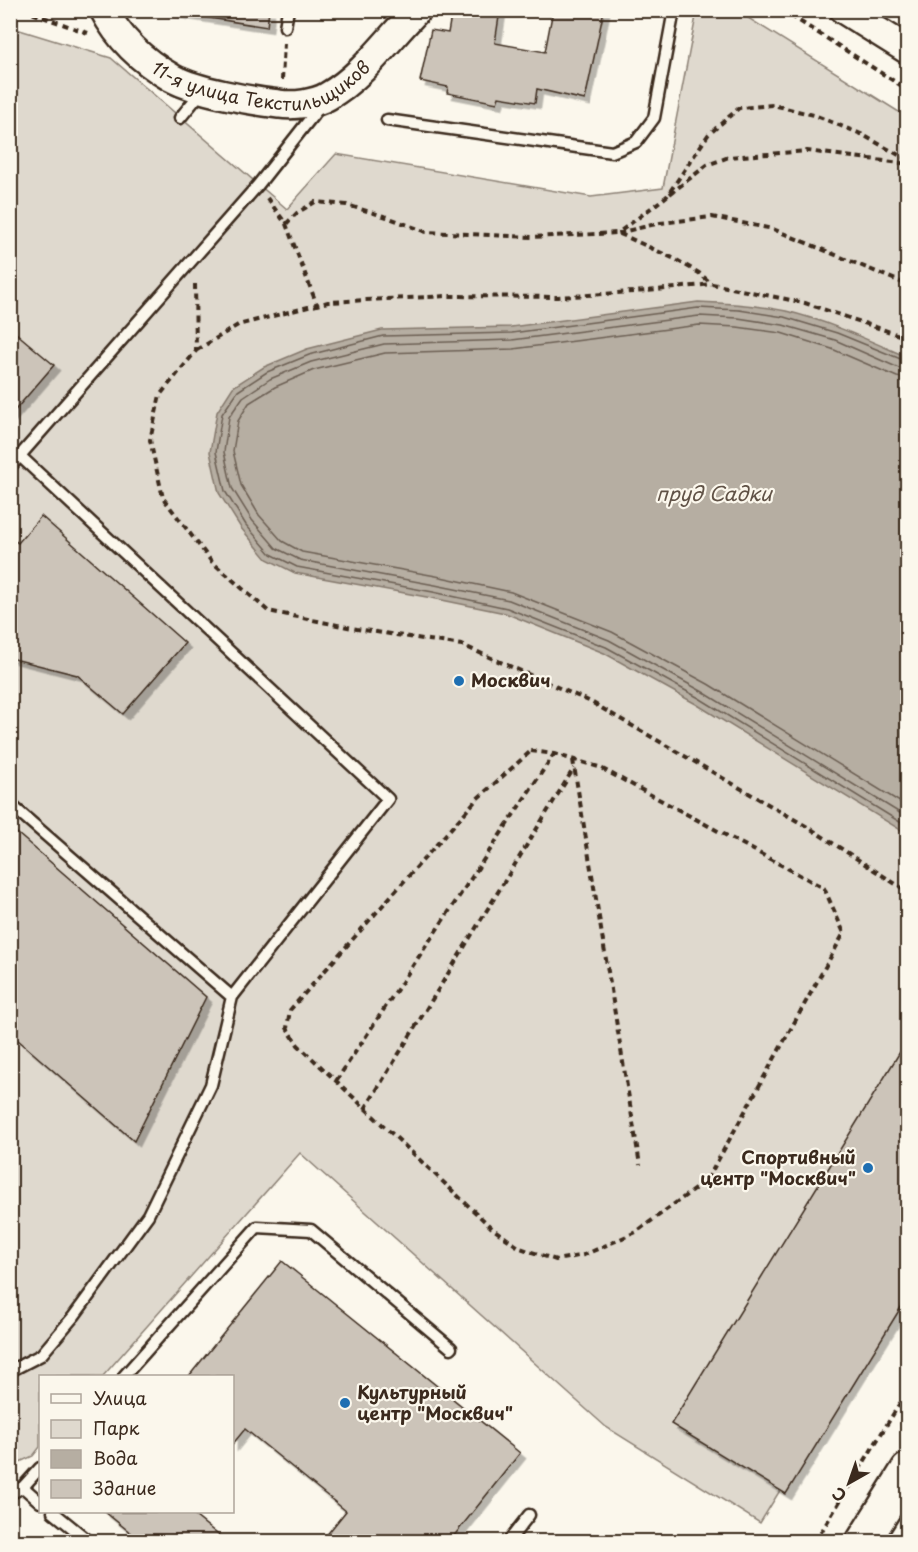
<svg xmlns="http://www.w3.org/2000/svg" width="918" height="1552" viewBox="0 0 918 1552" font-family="'Playpen Sans',sans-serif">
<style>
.green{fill:#dfd9ce;stroke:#8d8276;stroke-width:1.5}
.water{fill:#b6aea2;stroke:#85796d;stroke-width:1.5}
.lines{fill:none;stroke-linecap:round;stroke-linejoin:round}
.shore{stroke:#6c5f53;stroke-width:1.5}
.building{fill:#ccc4b9;stroke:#3b2a1e;stroke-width:1.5;filter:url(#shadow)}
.service-casing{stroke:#3b2a1e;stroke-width:15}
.tertiary-casing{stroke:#3b2a1e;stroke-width:32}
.primary-casing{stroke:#3b2a1e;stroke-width:38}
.path{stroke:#3b2a1e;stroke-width:4;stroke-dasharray:6 4.5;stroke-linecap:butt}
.service{stroke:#fbf7ec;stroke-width:10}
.tertiary{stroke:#fbf7ec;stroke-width:27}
.primary{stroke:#fbf7ec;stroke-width:33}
.poi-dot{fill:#1f6fb2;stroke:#fbf7ec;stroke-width:2}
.labels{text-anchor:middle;stroke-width:4.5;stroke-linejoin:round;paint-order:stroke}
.street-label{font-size:18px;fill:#3b2a1e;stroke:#fbf7ec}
.poi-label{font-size:18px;font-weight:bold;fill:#3b2a1e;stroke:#fbf7ec;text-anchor:start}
.water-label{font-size:20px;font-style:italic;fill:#605246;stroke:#fbf7ec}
</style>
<defs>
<filter id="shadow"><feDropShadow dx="5.5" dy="5.5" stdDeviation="0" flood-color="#0004"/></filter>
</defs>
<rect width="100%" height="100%" fill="#fbf7ec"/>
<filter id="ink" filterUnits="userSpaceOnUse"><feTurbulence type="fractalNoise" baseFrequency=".0167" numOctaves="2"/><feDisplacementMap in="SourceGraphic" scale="12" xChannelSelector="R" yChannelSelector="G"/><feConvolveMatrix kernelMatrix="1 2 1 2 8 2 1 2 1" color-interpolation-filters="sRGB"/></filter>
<g filter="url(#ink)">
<path class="green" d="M697,11H737L907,117V1284L760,1523L606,1427L300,1153L103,1376H40V1447L33,1456L11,1466L10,27L111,58L287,209L336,154L591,197L663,188Z"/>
<path class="water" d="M698,302C727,303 757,305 786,311C828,321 868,340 907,357V834L696,704L604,653L505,613L432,598L295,573L267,559L241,528L219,493L210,452L217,412L233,387L264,367L307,349L382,330L511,327Z"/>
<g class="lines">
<path class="shore" d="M908,362L837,333L784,317L739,310L698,308L512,333L383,336L309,355L267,372L238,391L222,414L216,452L225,491L246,525L271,554L297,567L433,592L507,608L606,647L699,698L908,827
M908,370L901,369L835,340L783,325L738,318L699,316L512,340L384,344L311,362L270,379L243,397L229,417L224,452L232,488L252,520L276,548L300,560L435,585L509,600L609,640L703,692L908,818
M908,379L897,377L832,349L781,333L737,327L699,325L513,349L385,353L314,370L275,387L249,403L238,421L233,451L241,485L259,515L282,541L302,552L436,576L511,592L612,632L708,684L908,807"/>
</g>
<path class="building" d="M159,10H269L267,27Z
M452,10H500L495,43L545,52L553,10H604L585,100L537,89L535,103L499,97L497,103L447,93L448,87L420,81L431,30L448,33Z
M10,328L54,365L10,416Z
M41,516L185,643L123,714L77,675L10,658V537L18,543Z
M10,827L206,997L134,1141L10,1033Z
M908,1039V1296L786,1494L671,1424Z
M282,1261L520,1453L449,1542H321L346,1511L245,1429L232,1445V1376H189Z
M105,1512H190L227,1542H142Z"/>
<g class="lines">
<g class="service-casing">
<path id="service" d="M285,27L288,10
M180,118L203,90
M387,120L612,152L636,142L654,118L674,10
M10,467L258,185L321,105
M10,804L232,997
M10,1371L41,1355L74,1316L148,1215L211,1085L232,997L388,799L20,456
M124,1376L257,1227L311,1230L451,1348
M23,1487L40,1502
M10,1494L23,1487L40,1468
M53,1512L90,1542
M508,1542L529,1515"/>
</g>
<g class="tertiary-casing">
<g id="tertiary">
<path id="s1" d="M104,10C119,39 144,62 172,78C196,91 251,101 279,104C293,106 315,104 328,96C363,76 388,39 417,10"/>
<path d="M844,10L908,50"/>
</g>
</g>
<g class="primary-casing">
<path id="primary" d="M863,1542L908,1470"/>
</g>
<path class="path" d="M23,10L88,33
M782,10L908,90
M282,80L284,43
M908,160L861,134L814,115L773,105L739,108L708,135L667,196L618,233L660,223L712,217L773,229L908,285
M670,194L707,165L729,157L807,151L908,164
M267,198L286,224L317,305
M286,224L297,213L315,202L347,205L387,217L426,232L532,237L618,233L675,259L699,273L712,284
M195,284L196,351L160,395L150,440L163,498L211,561L268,611L357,629L462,645L591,702L811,829L908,892
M197,350L238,325L328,302L447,296L558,297L647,291L712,284L805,303L908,338
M531,751L554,754L599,767L824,888L844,933L707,1180L636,1232L584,1255L556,1260L520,1248L493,1229L298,1045L287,1028L290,1010L477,799Z
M573,760L640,1165
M336,1081L554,754
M365,1109L574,768
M815,1542L908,1390"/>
<use href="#service" class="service"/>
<use href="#tertiary" class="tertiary"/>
<use href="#primary" class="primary"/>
</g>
</g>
<g class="poi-dot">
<circle cx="459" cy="681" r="6"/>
<circle cx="868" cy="1168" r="6"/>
<circle cx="345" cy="1403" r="6"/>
</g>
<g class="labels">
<g class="street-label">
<text dy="6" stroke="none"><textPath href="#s1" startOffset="192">11-я улица Текстильщиков</textPath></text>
</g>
<g class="poi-label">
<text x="471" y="687">Москвич</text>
<text x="856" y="1164" text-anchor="end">Спортивный<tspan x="856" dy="21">центр "Москвич"</tspan></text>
<text x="357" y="1399">Культурный<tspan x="357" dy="21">центр "Москвич"</tspan></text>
</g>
<g class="water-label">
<text x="714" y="501">пруд Садки</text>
</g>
</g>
<rect width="918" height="1552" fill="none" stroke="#fbf7ec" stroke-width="36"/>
<rect x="18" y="18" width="882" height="1516" fill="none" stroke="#3b2a1e" stroke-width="2" filter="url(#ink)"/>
<rect x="39" y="1375" width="195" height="138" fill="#fbf7ec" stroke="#aea59a" stroke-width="1.5"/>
<rect x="51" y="1394" width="30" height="9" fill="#fbf7ec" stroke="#aea59a" stroke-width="1.5"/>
<text x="93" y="1405" font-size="18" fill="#3b2a1e">Улица</text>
<rect x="51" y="1420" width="30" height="18" fill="#dfd9ce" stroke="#aea59a" stroke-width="1.5"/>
<text x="93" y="1435" font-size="18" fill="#3b2a1e">Парк</text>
<rect x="51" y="1450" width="30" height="18" fill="#b6aea2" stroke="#aea59a" stroke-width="1.5"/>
<text x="93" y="1465" font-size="18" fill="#3b2a1e">Вода</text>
<rect x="51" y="1480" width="30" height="18" fill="#ccc4b9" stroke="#aea59a" stroke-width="1.5"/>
<text x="93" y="1495" font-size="18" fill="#3b2a1e">Здание</text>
<g transform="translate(849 1483) rotate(220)" stroke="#fbf7ec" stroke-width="4.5" paint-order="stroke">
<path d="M0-4.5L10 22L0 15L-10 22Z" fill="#3b2a1e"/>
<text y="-9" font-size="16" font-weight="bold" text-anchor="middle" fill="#3b2a1e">С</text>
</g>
</svg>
